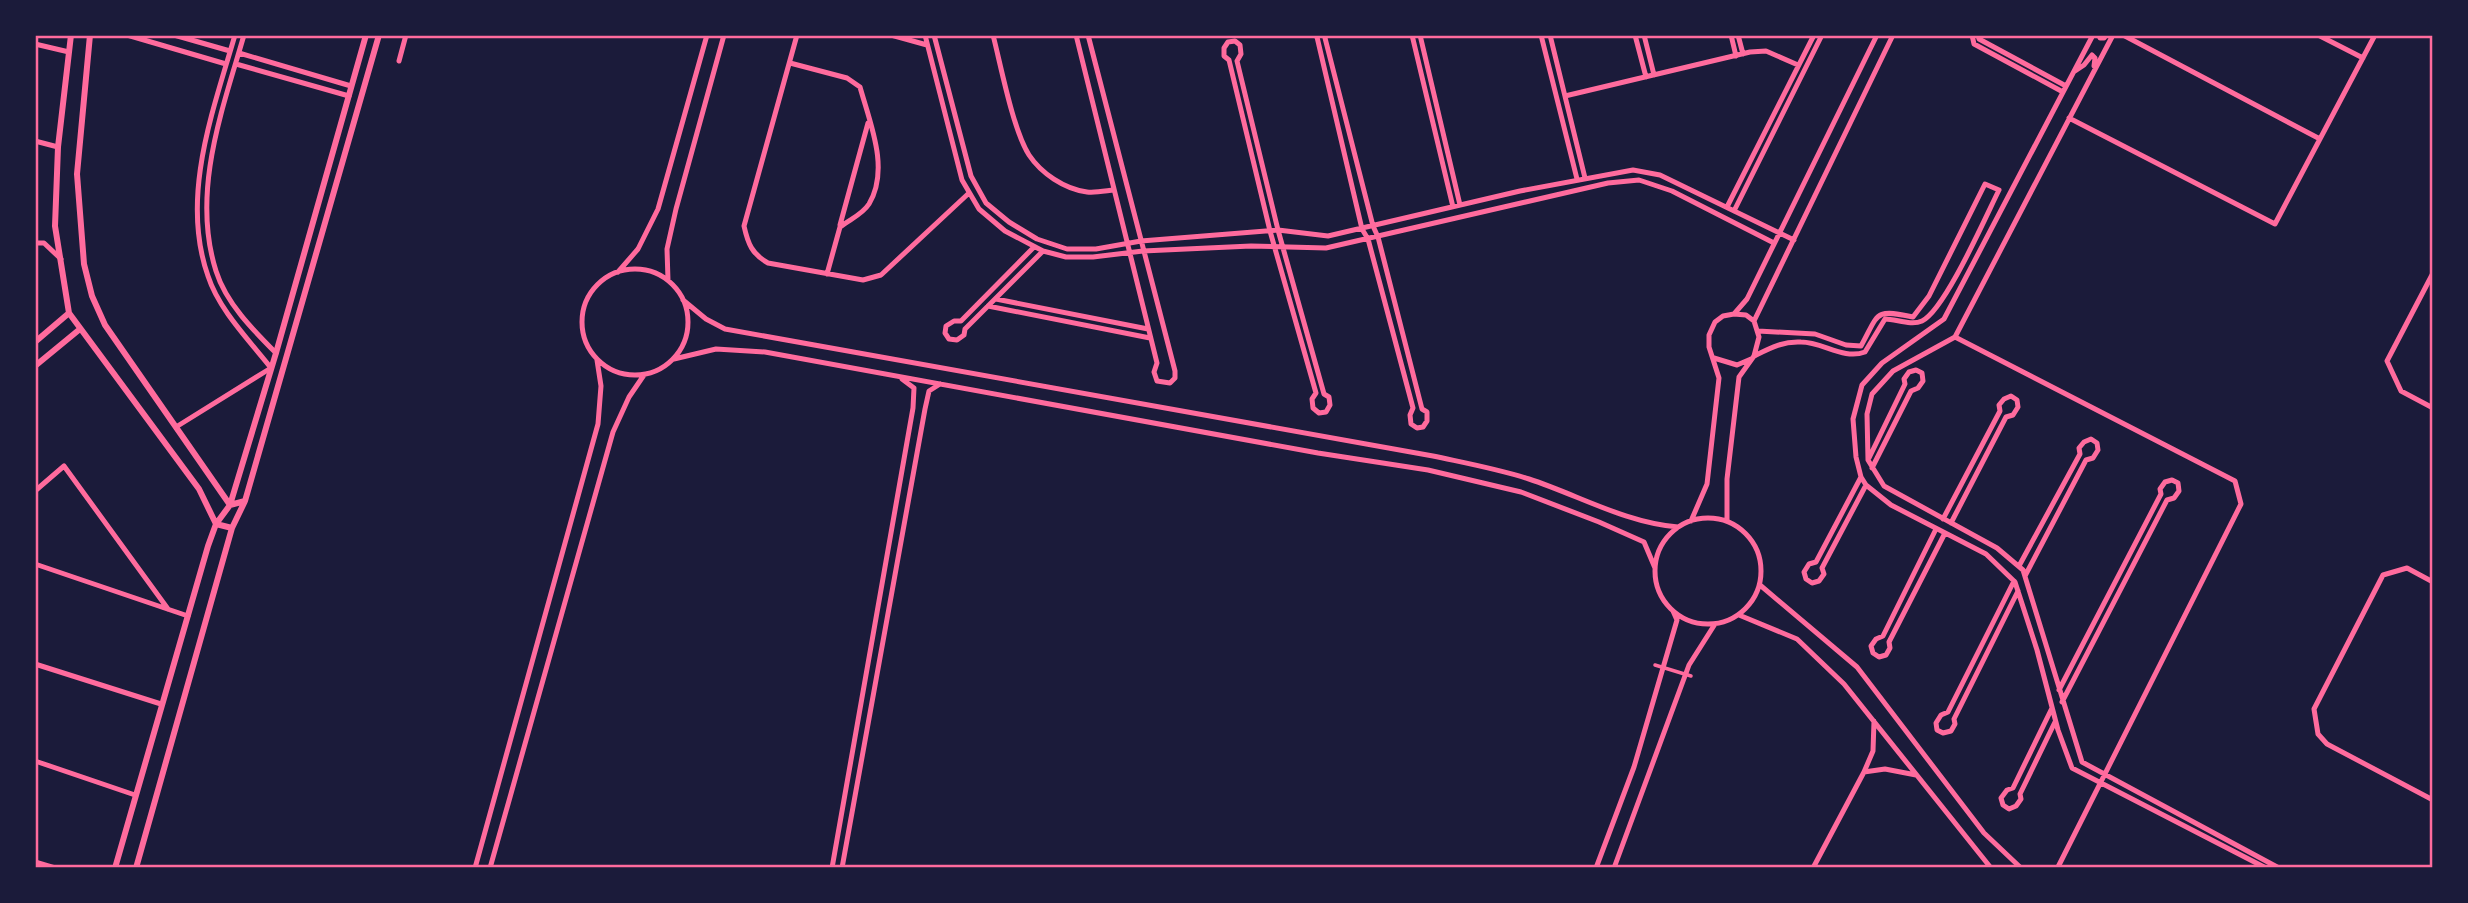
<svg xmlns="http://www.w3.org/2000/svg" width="2468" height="903" viewBox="0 0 2468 903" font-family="'Open Sans',sans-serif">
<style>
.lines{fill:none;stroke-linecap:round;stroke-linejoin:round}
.pedestrian{stroke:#ff6b9d;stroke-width:3.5}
.minor{stroke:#ff6b9d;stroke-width:5}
.tertiary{stroke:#ff6b9d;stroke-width:6}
.neatline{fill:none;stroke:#ff6b9d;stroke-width:2.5}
</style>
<rect width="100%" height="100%" fill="#1b1b3a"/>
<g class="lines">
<path class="pedestrian" d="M1655,665L1691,676"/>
<path class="minor" d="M127,35L226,64
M174,35L230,51
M244,35C222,111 191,192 216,271C226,303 253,330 276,353
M797,35L744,226C748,244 752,254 768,263L863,280L881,275L969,193
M891,35L927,45
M925,35L962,180L979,209L1005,231L1043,251L1066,257H1093L1143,251L1251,246L1326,248L1608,183L1639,180L1672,191L1774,243
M934,35L971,176L986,203L1009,222L1037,239L1067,249H1096L1141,241L1278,230L1328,236L1520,191L1633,170L1660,175L1794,240
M993,35C1001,66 1013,130 1029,155C1041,173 1064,189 1087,192C1095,193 1105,191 1114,190
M1076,35L1157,363L1154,372L1157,381L1170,383L1175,378V371L1088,35
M1314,35L1317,37L1362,229L1368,239L1413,408L1410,415L1411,424L1417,428L1423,427L1427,421V412L1422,409L1378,237L1373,226L1325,38L1327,35
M1412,35L1453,207
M1420,35L1460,205
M1541,35L1577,179
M1550,35L1585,178
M1635,35L1646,77
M1644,35L1654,75
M1731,35L1736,56
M1738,35L1743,54
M1972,35L1974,44L2063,92
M1978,35L1979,39L2066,86
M2093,35L1944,319L1882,363L1862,385L1853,419L1856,457L1861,477L1866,485L1891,505L1986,554L2015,582L2037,650L2058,730L2072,768L2266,868
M2099,35L2100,38H2104L2106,35
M2113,35L1955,337L1893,371L1872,394L1867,414L1868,460L1884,486L1997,548L2023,570L2082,762L2279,868
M2123,35L2320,139
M2318,35L2363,58
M1235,41L1240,45L1241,54L1237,61L1278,230L1324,394L1329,397L1330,405L1326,412L1319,413L1313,408L1312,399L1316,393L1270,231L1229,60L1224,56V48L1228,42Z
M35,44L69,52
M239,53L351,86
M399,61L406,35
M790,63L847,78L860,87C870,123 890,169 869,204C862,215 850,219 840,227L827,274
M236,64L349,96
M2075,71L2084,65L2092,55L2095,58L2094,66
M1565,96L1750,52L1766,51L1798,65
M2069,118L2275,224L2375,35
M35,141L58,147
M1727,207L1814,35
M1734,211L1822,35
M840,225L868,123
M35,243H44L61,259
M1034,247L961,321H954L946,326L945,333L949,339L957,340L964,335L965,329L1043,251
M582 322a53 53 0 1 1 106 0a53 53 0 1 1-106 0Z
M618,272L638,249L658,209L707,35
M2433,273L2387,361L2401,391L2433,408
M668,280L667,249L676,209L724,35
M996,299L1148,329
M683,300L706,319L725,329L1433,456C1465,463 1498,469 1529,479C1578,495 1626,523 1678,527
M988,306L1150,338
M1734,314L1746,315L1754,321
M1955,337L2235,481L2241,504L2058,867
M1754,356C1770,348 1783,341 1801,342C1823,342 1843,360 1865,352L1885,319C1896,319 1911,326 1922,321C1945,310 1986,216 1999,190L1985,184L1929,296L1913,317C1873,308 1879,314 1861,346L1846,345L1815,334L1758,331
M1714,358L1737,365L1751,359
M674,359L716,349L765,352L1318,453L1428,470L1521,492L1599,522L1644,542L1655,568
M176,427L271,368C249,340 219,310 208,276C180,197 213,111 235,35
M1869,458L1905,384L1904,379L1909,372L1916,370L1922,373L1923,381L1918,388L1911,391L1872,468
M1861,477L1816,562L1809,564L1804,572L1806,579L1812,583L1819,581L1824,574L1822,568L1866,485
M35,491L64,466L168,609
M1655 571a53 53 0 1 1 106 0a53 53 0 1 1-106 0Z
M1943,519L2000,411L1999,405L2004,399L2011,396L2017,400L2018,407L2013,415L2006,417L1951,523
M1691,521L1707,484L1719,378L1709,347V335L1715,322L1723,316L1734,314L1747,299L1877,35
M1727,521V479L1739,377L1754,356L1759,337L1754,321L1893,35
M1936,529L1883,636L1876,639L1871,646L1873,653L1879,657L1886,655L1890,648L1889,642L1945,533
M35,564L188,616
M2019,566L2080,454L2079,448L2084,442L2091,439L2097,443L2098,450L2093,458L2086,460L2025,576
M2014,581L1948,712L1941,715L1936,723L1937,730L1943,733L1951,731L1955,724L1954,719L2018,591
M2433,582L2407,568L2383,575L2314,709L2318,734L2327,744L2433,800
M1760,585L1857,667L1984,833L2021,868
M1739,615L1797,639L1844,684L1991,868
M35,664L161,704
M2059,690L2161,494L2160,489L2165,482L2172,480L2178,483L2179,491L2174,498L2167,500L2062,702
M2052,708L2013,788L2007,790L2001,798L2003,805L2009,809L2016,806L2021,799L2020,794L2055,722
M1874,721L1873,751L1864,772L1885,769L1916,775
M35,761L135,795
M35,862L55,868
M475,868L598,424L601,386L597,360
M490,868L613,432L629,397L644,375
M832,868L913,408L914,388L902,379
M842,868L925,409L929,391L940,384
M1596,868L1634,767L1677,620L1673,611
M1614,868L1689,665L1715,624
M1813,868L1864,772"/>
<path class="tertiary" d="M71,35L58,147L55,226L69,313L199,489L216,524L232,528
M90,35L77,174L84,264L92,296L105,325L230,505L245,501
M35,342L69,313
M35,366L80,329
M115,868L208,546L216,524L230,505L276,353L366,35
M136,868L232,528L245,501L379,35"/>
</g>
<rect width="2468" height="903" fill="none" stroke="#1b1b3a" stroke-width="74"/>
<rect x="37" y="37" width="2394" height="829" class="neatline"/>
</svg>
